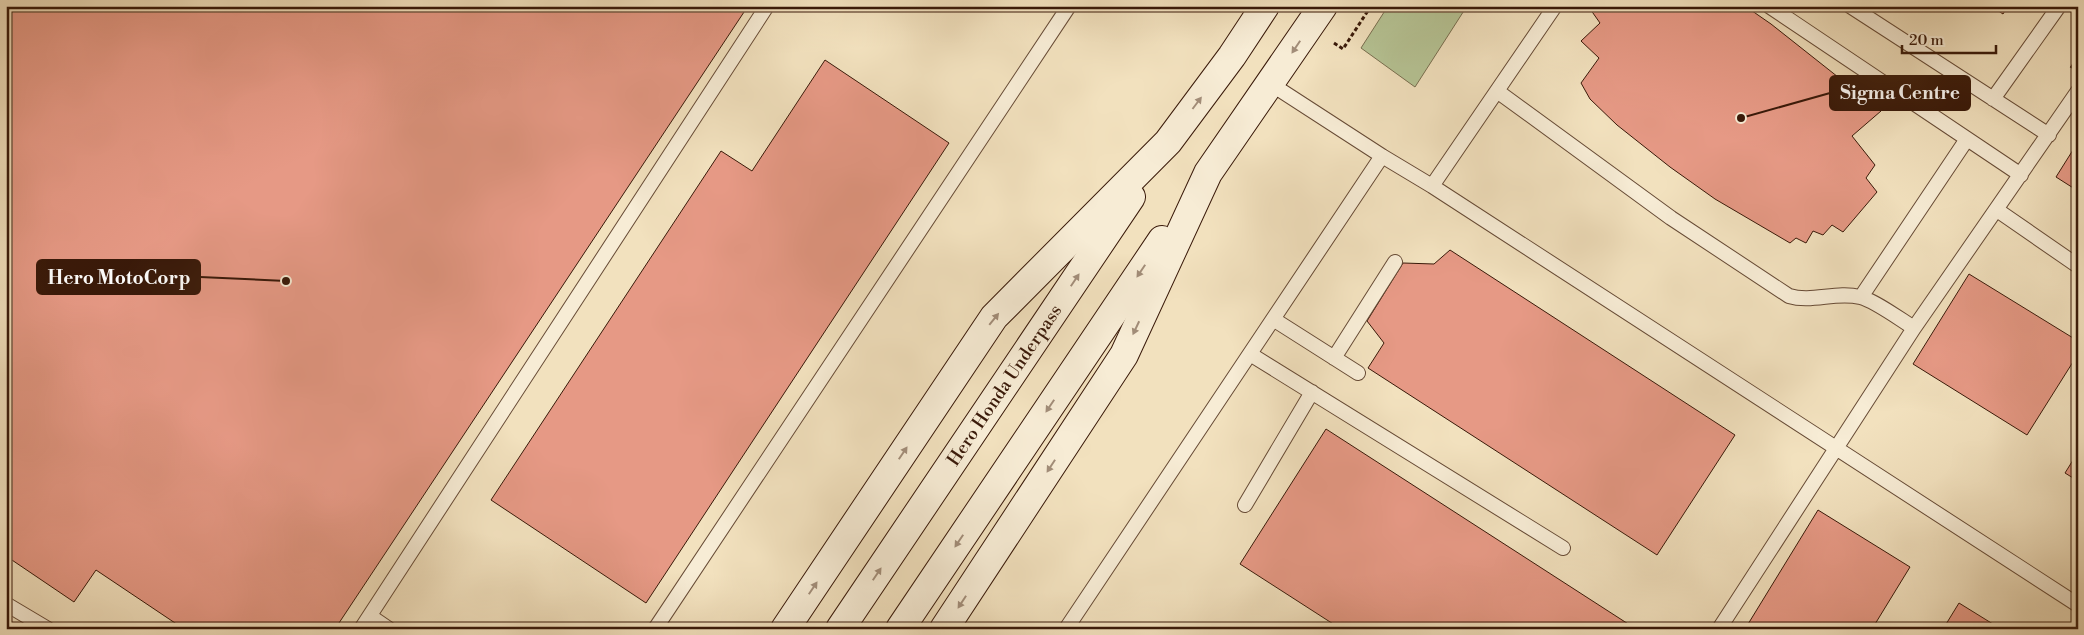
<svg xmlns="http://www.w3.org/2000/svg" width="2084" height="635" viewBox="0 0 2084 635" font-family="'Libre Bodoni',serif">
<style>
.green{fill:#b6c495;stroke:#786e4f}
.building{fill:#e69985;stroke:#391909}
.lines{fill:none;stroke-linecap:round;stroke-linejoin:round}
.lane-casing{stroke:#674b36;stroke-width:16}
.secondary-casing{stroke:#391909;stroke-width:30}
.path{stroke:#391909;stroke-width:3;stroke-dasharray:4 2.5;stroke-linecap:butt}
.lane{stroke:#f7ecd5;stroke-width:14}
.secondary{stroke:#f7ecd5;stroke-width:28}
.oneway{fill:#a28d79}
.labels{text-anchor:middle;stroke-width:5;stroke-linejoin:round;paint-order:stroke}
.street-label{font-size:18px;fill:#391909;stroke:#f7ecd5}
.leader{fill:none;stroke:#391909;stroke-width:2}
.callout-dot{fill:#391909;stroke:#f7ecd5;stroke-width:2}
.callout{fill:#391909;stroke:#391909;stroke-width:2}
.callout-label{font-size:19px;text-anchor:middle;font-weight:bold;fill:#fff}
</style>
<rect width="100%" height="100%" fill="#f2e1be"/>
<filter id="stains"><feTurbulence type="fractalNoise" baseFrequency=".004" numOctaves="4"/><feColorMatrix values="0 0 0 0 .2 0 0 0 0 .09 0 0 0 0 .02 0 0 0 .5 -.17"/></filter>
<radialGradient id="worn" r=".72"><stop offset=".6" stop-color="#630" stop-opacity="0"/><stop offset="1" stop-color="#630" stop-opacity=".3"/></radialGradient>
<path class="green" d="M1388,6H1467L1415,87L1361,48Z"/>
<path class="building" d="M6,6H748L335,629H184L96,570L74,602L6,556Z
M1588,6H1745L1771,24L1881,111L1852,136L1875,165L1866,178L1877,192L1843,232L1832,225L1823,235L1813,231L1806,243L1796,238L1790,243L1715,199L1670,167L1617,125L1590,99L1581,83L1599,58L1581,41L1600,23Z
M1991,6H2008L2003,14Z
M825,60L949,143L646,603L491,500L721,151L752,171Z
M2078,142V191L2056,177Z
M1450,250L1735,435L1657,555L1368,368L1384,343L1367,321L1403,263L1434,264Z
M1969,274L2078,341V354L2027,435L1913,364Z
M1326,429L1636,629H1341L1240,564Z
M2078,452V481L2065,473Z
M1818,510L1910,567L1872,629H1745Z
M1959,603L2001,629H1943Z"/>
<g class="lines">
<g class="lane-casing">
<path id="lane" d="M1769,6L2021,175
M1850,6L2049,135
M1271,84L1382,156L1432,186L2078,605
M1497,91L1671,218L1789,296C1812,303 1836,291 1860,297C1874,300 1901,320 1914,328
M1993,99L2059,6
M1432,186L1555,6
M1997,210L2078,266
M1861,297L1967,139
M1273,319L1358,373
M1250,354L1563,548
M1334,358L1395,262
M1245,505L1312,392
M6,604L48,629
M370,616L389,629
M361,629L767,6
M655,629L1069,6
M1066,629L1382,156
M1719,629L1914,328L2078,91"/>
</g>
<g class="secondary-casing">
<g id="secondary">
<path d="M785,629L994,317L1168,142L1232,56L1265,6"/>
<path id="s1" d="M840,629L1131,197"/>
<path d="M900,629L1162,240"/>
<path d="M944,629L1124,355L1208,173L1323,6"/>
</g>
</g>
<path class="path" d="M1334,43L1343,49L1371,6
M2071,68L2078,58"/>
<use href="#lane" class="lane"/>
<use href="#secondary" class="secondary"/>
</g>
<defs><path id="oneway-solid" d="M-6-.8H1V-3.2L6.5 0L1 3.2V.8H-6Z" transform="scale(1.25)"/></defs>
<g class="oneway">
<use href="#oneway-solid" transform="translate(1296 47) rotate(124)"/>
<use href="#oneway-solid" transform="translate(1197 103) rotate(-53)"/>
<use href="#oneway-solid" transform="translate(1141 271) rotate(124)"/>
<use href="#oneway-solid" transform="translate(1075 280) rotate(-56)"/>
<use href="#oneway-solid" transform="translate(994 319) rotate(-51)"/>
<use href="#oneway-solid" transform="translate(1136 328) rotate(115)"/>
<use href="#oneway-solid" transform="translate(1050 406) rotate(124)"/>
<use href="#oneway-solid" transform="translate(903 453) rotate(-56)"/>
<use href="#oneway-solid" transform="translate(1051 466) rotate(123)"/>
<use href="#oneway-solid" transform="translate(959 541) rotate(124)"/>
<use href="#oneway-solid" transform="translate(877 574) rotate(-56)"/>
<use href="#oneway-solid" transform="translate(813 588) rotate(-56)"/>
<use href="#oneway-solid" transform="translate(962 602) rotate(123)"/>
</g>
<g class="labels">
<g class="street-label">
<text dy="6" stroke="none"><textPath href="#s1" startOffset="294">Hero Honda Underpass</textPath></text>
</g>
</g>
<path class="leader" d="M1741 118L1830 93M286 281L200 277"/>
<g class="callout-dot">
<circle cx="1741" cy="118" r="5"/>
<circle cx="286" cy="281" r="5"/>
</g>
<g class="callout">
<rect x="1830" y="76" width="140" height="34" rx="5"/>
<rect x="37" y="260" width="163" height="34" rx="5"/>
</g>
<g class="callout-label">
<text x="1900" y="99">Sigma Centre</text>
<text x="119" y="284">Hero MotoCorp</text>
</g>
<rect width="2084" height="635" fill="none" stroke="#f2e1be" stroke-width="25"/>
<rect x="8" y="8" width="2069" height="620" fill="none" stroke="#391909" stroke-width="2.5"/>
<rect x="12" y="12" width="2059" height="610" fill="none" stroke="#391909"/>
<path d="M1902 45v8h94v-8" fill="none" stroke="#391909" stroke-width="2.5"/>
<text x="1909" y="45" font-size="15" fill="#391909" stroke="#f7ecd5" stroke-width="4" paint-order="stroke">20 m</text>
<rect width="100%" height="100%" filter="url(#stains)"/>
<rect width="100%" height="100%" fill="url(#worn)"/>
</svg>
